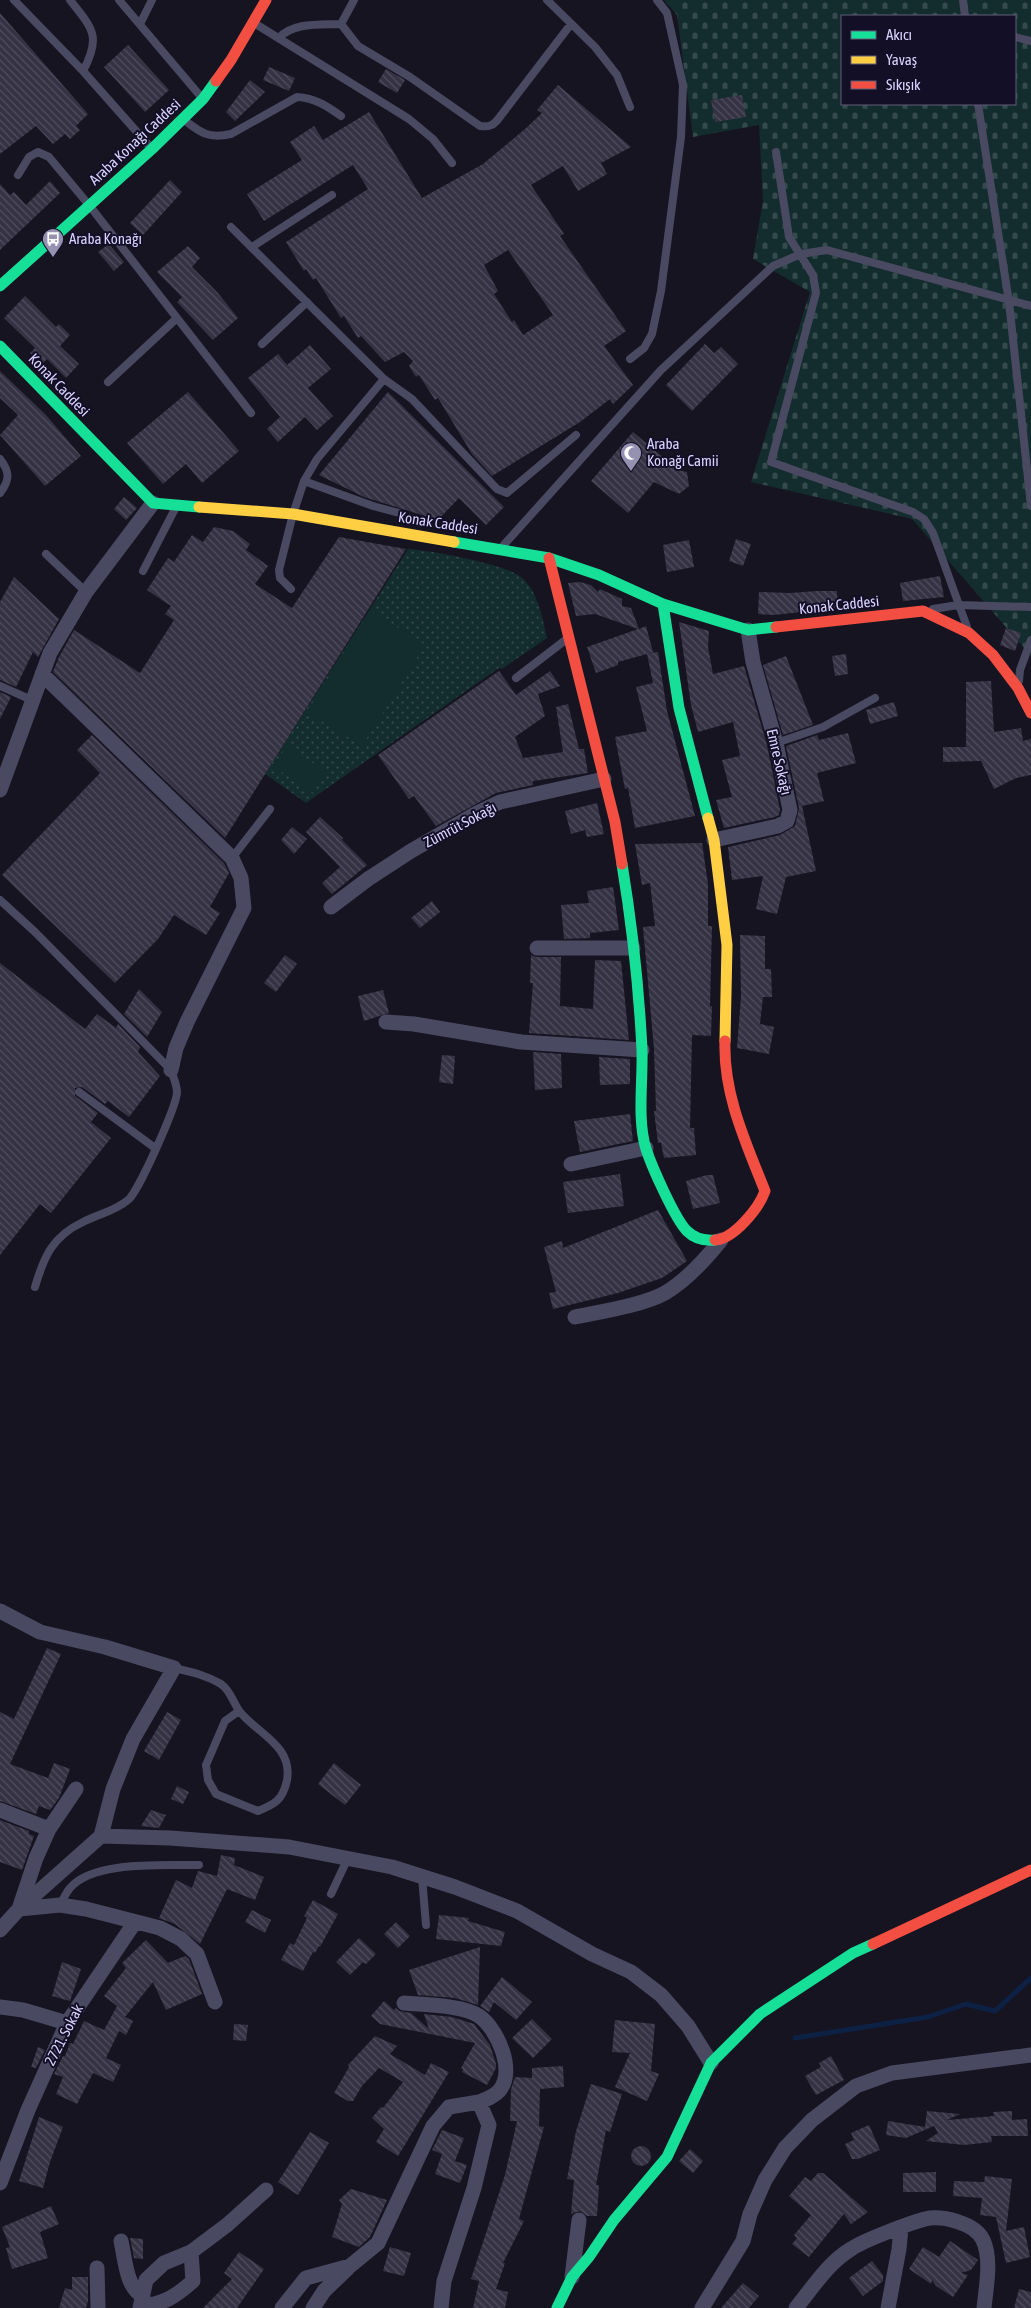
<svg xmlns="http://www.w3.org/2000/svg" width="1031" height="2308" viewBox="0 0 1031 2308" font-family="'Asap Condensed',sans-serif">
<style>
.cemetery{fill:url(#cemetery-stones);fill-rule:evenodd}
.park{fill:url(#park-dots)}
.pitch{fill:#132c2d}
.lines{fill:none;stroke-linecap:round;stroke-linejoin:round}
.stream{stroke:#0d2144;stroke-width:5}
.building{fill:url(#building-back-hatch);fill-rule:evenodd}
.lane{stroke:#4a4962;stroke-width:8}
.street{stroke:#4a4962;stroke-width:15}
.fast{stroke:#16e098;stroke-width:11}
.slow{stroke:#ffcf43;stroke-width:11}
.jam{stroke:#f24e42;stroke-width:11}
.labels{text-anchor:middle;stroke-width:4;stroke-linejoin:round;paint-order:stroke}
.street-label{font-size:15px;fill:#d9d4ff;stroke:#130f26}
.poi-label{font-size:15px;fill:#d9d4ff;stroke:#130f26;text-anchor:start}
</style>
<defs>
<pattern id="cemetery-stones" width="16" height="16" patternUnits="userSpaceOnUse" patternTransform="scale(1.25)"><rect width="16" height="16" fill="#132c2d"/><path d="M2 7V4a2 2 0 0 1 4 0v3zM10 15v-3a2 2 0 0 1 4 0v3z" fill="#354a4c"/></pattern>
<pattern id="park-dots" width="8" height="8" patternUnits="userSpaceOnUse" patternTransform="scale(1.25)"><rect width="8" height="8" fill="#132c2d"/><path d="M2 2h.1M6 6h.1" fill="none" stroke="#354a4c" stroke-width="1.8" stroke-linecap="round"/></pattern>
<pattern id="building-back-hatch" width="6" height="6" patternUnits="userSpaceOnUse" patternTransform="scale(1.25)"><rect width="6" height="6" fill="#343243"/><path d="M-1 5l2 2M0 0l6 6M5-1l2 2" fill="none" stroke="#514f5f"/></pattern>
</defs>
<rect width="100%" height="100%" fill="#161421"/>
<path class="cemetery" d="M664,0H1031V656L912,519L751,482L810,292L753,259L763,201L759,125L693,137L677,15ZM842,16H1015V104H842Z"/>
<path class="park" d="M408,549C429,550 503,564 520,576C523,578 528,584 530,587C540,602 543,621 547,638L502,669L499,668L306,803L265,774Z"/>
<path class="pitch" d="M370,610L425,645L362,746L307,712Z
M287,746L326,772L313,793L273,766Z"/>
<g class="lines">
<path class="stream" d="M795,2038L928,2017L966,2004L995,2011L1031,1978"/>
</g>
<path class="building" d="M0,13L88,114L76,126L80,130L70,139L65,134L53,144L36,126L0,154Z
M128,45L169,90L145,112L104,67Z
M269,67L295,78L289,91L263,80Z
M386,69L405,80L397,93L378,82Z
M250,80L265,92L235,121L226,112Z
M558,85L631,147L601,163L607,174L578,191L563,166L531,185L564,234L560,236L626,331L604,346L633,385L613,404L610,399L580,422L492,476L472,454L438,398L435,400L419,375L416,377L409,366L413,361L404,352L385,362L361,336L358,338L344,316L341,318L316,278L313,280L306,269L304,271L286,242L368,189L353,165L264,221L247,194L302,160L290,142L314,126L323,140L369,112L422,198L483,164L525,129L542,113L537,110ZM508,250L553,315L523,335L514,320L512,322L494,294L498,291L484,265Z
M742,95L746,117L715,122L711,100Z
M170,180L182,192L143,235L130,223Z
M50,181L60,193L0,250V184L10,195L14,192L26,205Z
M109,244L124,262L114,271L98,252Z
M188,246L200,258L192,267L218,293L238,318L213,340L177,302L182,297L157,272Z
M25,296L56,327L59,324L70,335L60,346L79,364L66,378L47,359L42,364L30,353L35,348L4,318Z
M705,344L714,353L721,347L738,364L692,411L666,385Z
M310,345L331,369L308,388L333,416L317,430L305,417L278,442L267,429L280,417L248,378L278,354L287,365Z
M0,371L46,415L81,456L45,486L0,435L18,415L0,398Z
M188,392L239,451L202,483L186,464L163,484L127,443Z
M388,392L504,507L486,525L459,498L438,520L364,497L319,475Z
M633,432L678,470L687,472L689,486L679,494L654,482L628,513L591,481Z
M124,497L137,508L126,520L114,509Z
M214,527L233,531L250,544L246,550L268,566L255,584L292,608L339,537L406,549L225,838L53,672L59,657L74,630L140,673L174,620L165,614L171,606L147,590L168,558L174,562L192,535L203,542Z
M736,539L751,544L743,566L729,561Z
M689,540L694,567L667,572L663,545Z
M940,576L944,597L903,601L900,583Z
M14,577L59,619L38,657L33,652L16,687L0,680V602Z
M580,582L591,585L598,592L600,589L622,599V606L631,608L639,629L646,626L653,652L648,653L658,652L667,711L695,816L635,828L628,788L625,789L615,737L647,731L636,687L653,683L647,654L618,662V665L596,673L587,647L638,629L595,614L576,616L568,583Z
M817,591H837L838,608L774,615L758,614L759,592L790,593Z
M679,622L709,631L708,647L713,674L744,666L767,745L780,810L779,815L775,817L724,828L716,800L732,797L722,760L740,756L733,722L698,732L691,705Z
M1006,628L1021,633L1015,651L1000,645Z
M846,654L848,674L835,676L832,656Z
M786,656L813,725L783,735L763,665Z
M499,671L516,695L550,671L560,686L538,694L545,716L515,737L523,758L563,752L556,707L568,704L579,749H584L588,773L533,781V785L496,793L436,826L414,796L409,799L378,755Z
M991,681L994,732L1021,728L1023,741L1031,739V775L1016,778L994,789L981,761L943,762V747H966V682Z
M0,692L11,697L0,719Z
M894,702L898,716L870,724L866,710Z
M848,733L856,763L817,773L824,801L802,806L816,871L786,877L777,914L756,909L763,876L732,880L728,847L780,835L795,826L799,808L786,746L817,735L819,740Z
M92,735L224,863L229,873L210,907L220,913L206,935L174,915L158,939L115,983L2,875L100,773L77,750Z
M597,803L604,834L587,837L585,830L571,834L565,811Z
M320,817L343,838L342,840L367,865L332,894L322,883L340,867L306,832Z
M292,827L307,839L294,854L281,840Z
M702,843L708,884V926H712L710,1006H712L711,1036L692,1035L690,1128H694L696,1155L664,1158L661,1143H658L654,1111H656L654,1049L643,927L655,926L650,883L642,885L635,844Z
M613,887L619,930L590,933V938L564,939L561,905L589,903L587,891Z
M432,901L440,912L420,928L411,918Z
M740,935L765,936V969H771L772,997H763L760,1024L774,1027L769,1054L737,1048L741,997Z
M285,955L297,964L276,992L264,983Z
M531,955L537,957H561L560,1006L593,1009L595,960L621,961L629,1040L529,1033L533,983H530Z
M0,963L85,1029L97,1014L116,1028L118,1024L140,1047L138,1052L160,1076L129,1117L108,1101L105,1104L82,1087L75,1088V1096L98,1113L91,1122L111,1138L51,1213L40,1204L0,1255Z
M139,989L162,1012L147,1037L124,1014Z
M383,990L389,1013L364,1021L358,996Z
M533,1052L561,1054L562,1088L535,1090Z
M442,1055L455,1056L453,1084L439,1082Z
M599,1057L630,1059V1084L600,1085Z
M630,1114L633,1141L580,1152L574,1121Z
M620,1174L624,1206L568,1213L563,1182Z
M707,1175H713L720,1203L693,1209L686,1181Z
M658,1210L687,1261L662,1278L618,1293L553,1309L549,1293L556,1292L544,1247L562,1241L563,1248Z
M47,1648L61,1654L10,1764L48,1778L54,1763L70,1769L59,1798L50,1810L39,1806L36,1814L0,1801V1712L14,1719Z
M167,1712L181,1720L159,1760L144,1751Z
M334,1763L361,1785L345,1805L318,1784Z
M177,1786L189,1792L183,1804L171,1799Z
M151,1810L166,1815L159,1828L141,1826Z
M0,1820L29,1831V1834L34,1836L22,1870L0,1862Z
M221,1855L235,1858L234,1865L264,1877L255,1900L227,1889L200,1944L175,1924L159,1918L176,1880L192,1888L198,1871L217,1876Z
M313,1900L338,1914L320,1947L319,1946L315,1953L313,1952L303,1971L281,1960L290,1943L294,1945L307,1918L304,1916Z
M252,1910L271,1920L265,1933L245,1922Z
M439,1915L469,1918L468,1921L505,1932L501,1946L436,1939Z
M396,1922L410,1936L398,1948L384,1934Z
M359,1938L376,1954L366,1964L363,1962L350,1975L336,1962Z
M146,1940L168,1963L185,1956L189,1959L202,1994L166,2010L153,1982L125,2017L133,2021L126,2035L119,2031L106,2058L121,2065L113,2082L93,2073L77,2104L56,2094L63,2077L54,2074L63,2056H65L70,2043L73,2044L84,2021L104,2030L117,2006L104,1996L126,1968L122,1963Z
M480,1947L478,2005L455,1998L418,1995L409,1970Z
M62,1962L81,1969L70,2001L52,1996Z
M502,1977L532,2002L516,2020L494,2002L489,2012L480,2006Z
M384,2001L394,2010L396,2008L399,2011L411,2013L429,2029L424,2014L452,2017L474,2024L490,2045L496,2064V2068L487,2085L462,2072L463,2069L461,2068L475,2043L380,2024L371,2016Z
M532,2019L552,2039L533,2058L512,2038Z
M615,2020L655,2024L651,2071L659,2074L647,2101L615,2087L630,2053L612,2052Z
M234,2024L248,2025L246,2041L233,2040Z
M375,2036L397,2046L390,2054L425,2075L431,2063L449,2072L398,2156L376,2142L384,2129L372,2118L381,2107L383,2108L403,2082L379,2068L362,2086L353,2101H348L334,2093L349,2067L348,2065Z
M38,2047L45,2050L36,2068L31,2067Z
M831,2056L844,2080L816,2095L805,2076L821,2067L819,2063Z
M563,2066L564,2087L540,2089L539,2126L544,2127L519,2219L524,2221L503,2263H505L496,2289L508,2292L505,2308H473L479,2281L471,2279L505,2175L517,2121H510L511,2089L515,2077L532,2078V2068Z
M591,2084L622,2094L610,2132L606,2130L596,2185H599L597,2216H587L580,2211L571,2214L574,2180L567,2179L576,2131Z
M927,2111L960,2114L947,2120L994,2116L993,2112L1012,2111V2120L1027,2119L1028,2136H991L992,2142L964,2145L926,2141L938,2133L934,2126L906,2138L886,2135L888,2121L925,2127Z
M39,2117L63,2127L50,2162L43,2188L19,2181Z
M869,2125L880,2150L858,2159H852L845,2144L854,2140L851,2133Z
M442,2130L464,2138L455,2161L467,2165L460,2183L435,2174L442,2154L432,2150Z
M310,2132L329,2143L298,2195L278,2182Z
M631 2156a10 10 0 1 1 20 0a10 10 0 1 1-20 0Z
M690,2149L703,2161L693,2173L679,2161Z
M936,2172V2192H903V2173Z
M818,2173H823L868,2212L851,2224L844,2214L809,2257L792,2244L797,2238L794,2235L811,2215L789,2196L805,2177L811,2181Z
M985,2176L1012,2179L1006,2231L1024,2227L1030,2257L1006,2263L996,2217L980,2215L982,2198L953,2196L954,2181L984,2182Z
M351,2189L387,2200L370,2237L359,2247L332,2237L342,2204L339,2200Z
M51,2206L59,2224L40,2232L48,2258L12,2269L6,2248L10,2247L2,2227Z
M130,2238L143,2239V2259L134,2258Z
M950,2241L978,2260L971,2270L961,2273L968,2275L953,2297L936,2286L932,2280L931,2284L909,2269L923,2247L939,2257Z
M390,2247L411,2253L404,2276L383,2271Z
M239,2252L264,2269L237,2308H203L232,2279L224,2273Z
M872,2261L883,2275V2281L863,2296L849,2278Z
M72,2277H88V2301L86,2308H59L65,2288L72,2290Z
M743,2283L759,2296L749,2308H721Z
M1019,2289L1031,2292V2308H1014Z"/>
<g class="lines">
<path class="lane" d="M14,0L83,71L152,149
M70,0C92,28 102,36 83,71
M119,0L202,98
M547,0L595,47L617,75L630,107
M963,0L965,16
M254,23L409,119L433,139L452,163
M140,24L152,0
M341,24L358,46L410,77L480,126C489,127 493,126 499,118L571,24
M341,24L354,0
M1015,37L1031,41
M279,38C293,22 321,25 341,24
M978,104L1009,302L1031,506
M183,119C201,133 208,139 231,134L297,97C315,98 327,106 341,116
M776,152L789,237L813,275L816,293L771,462L913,512L924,519L933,533L967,627
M18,175L29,157L38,152L49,157L89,205L251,413
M231,227L384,379L317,459L304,481L293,514L279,570L280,578L291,589
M252,247L332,195
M262,344L307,302
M630,359L644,348L652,334L661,291L681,137L683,85L667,13L657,0
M384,379L412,399L497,489L507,493L576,435
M108,382L177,318
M0,459C10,472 10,480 0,493
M304,481L373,506L399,513
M502,547L661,370L773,266L801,254L827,250L1031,306
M46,554L86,592
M143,571L176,507
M933,609L958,605L1031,607
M516,678L568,638
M1019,681L1020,670L1031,640
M0,686L34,701
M776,743L823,727L875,698
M232,858L270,809
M0,900L35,932L171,1070C173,1076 177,1085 177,1092C177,1105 138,1193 128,1200C115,1211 99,1214 83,1222C53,1236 44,1256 35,1287
M79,1092L155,1148
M174,1668C191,1672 206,1675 221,1684C231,1691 233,1703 240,1712C258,1734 293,1746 287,1780C283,1800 275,1804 258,1811L216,1794L208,1780L206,1765L225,1721L239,1711
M422,1877L426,1925
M331,1894L348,1858
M60,1905C63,1899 66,1893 70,1888C94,1860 165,1866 199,1865"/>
<path class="street" d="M42,674L232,858L241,878L244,908L187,1022L176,1048L171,1070
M0,790L50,653L86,592L153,503
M714,840L778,826L787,821L790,810L776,743L753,662L748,630
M331,907L368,879L411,851L477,813L500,802L604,779
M537,948H633
M386,1022L414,1024L521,1042L642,1050
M571,1164L646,1148
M575,1317C599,1312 644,1305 665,1293C687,1280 705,1260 721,1240
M0,1611L40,1632L105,1647L174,1668L133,1739L113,1789L101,1836L19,1909L0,1930
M76,1789L49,1829L36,1858L19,1909L60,1905L86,1909L160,1928L181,1939L197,1954L215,2002
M0,1810L49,1829
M101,1836L170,1838L289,1847L392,1867L455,1887L517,1911L592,1954L631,1972L661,1995L688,2026L711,2063
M404,2003C424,2005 464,2005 479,2016C498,2029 516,2072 499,2091C493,2097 487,2099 479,2102
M0,2007L23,2010L67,2023
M0,2183L28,2110L67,2023L135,1922
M121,2241C125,2258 126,2288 143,2296
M97,2268L98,2308
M572,2277L579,2220
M141,2307C165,2303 175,2297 193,2281L191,2252
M140,2308L146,2280L164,2263L191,2252L227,2225L266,2190
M282,2308L306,2278L350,2266L378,2243L433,2126L449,2107L479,2102L489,2125L474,2188L444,2281L441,2308
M313,2308L324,2291L348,2268
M702,2308L743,2241L750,2214L765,2180L785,2148L812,2120L856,2086L892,2073L1031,2055
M796,2308C813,2287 828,2263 851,2249C864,2240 910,2223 925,2219C942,2215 975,2223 983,2240C992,2259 986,2288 984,2308
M888,2308L899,2249L901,2228"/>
<path class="fast" d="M0,286L152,149L203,99L216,81
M0,346L153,503L199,507
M454,542L549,558L599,575L663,604L748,630L776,627
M663,604L679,708L708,818
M622,864C632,925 639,988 642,1050C643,1081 637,1120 646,1149C652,1167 675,1219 687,1231C695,1239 704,1241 715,1240
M557,2308L572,2277L589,2257L614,2220L667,2157L711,2063L760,2014L853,1953L873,1944"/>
<path class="slow" d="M199,507L293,514L454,542
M708,818L714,840L727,945L725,1041"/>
<path class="jam" d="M216,81L231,60L266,0
M549,558L615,822L622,864
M776,627L923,611L969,633L993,655L1018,688L1031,713
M715,1240C734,1239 759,1208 765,1191C746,1143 723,1094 725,1041
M873,1944L1031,1870"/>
</g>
<defs>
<g id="bus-pin" transform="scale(1.125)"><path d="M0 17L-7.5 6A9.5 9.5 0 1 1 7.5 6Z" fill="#9591b1" stroke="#130f26"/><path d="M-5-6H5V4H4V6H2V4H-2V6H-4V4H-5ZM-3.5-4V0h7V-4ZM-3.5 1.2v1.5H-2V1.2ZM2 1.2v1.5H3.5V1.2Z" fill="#fff"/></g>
<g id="mosque-pin" transform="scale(1.125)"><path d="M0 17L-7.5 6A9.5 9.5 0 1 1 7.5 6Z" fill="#9591b1" stroke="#130f26"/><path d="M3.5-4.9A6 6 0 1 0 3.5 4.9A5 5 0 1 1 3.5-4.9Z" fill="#fff"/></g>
</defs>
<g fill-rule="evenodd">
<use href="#bus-pin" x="53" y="239"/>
<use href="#mosque-pin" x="631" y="453"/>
</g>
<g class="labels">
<g class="street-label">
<text transform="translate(135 142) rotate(-43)" y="5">Araba Konağı Caddesi</text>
<text transform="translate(59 385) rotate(46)" y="5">Konak Caddesi</text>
<text transform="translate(438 523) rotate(9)" y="5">Konak Caddesi</text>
<text transform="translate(839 605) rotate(-6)" y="5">Konak Caddesi</text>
<text transform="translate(779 762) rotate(77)" y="5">Emre Sokağı</text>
<text transform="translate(460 825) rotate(-28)" y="5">Zümrüt Sokağı</text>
<text transform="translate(64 2035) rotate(-63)" y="5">2721. Sokak</text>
</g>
<g class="poi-label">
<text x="69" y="244">Araba Konağı</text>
<text x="647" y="449">Araba<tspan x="647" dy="17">Konağı Camii</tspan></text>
</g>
</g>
<rect x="841" y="15" width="175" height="90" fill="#130f26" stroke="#625e7d"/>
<rect x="851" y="31" width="25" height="8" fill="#16e098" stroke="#625e7d"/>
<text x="886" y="40" font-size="15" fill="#d9d4ff">Akıcı</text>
<rect x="851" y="56" width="25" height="8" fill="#ffcf43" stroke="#625e7d"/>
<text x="886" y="65" font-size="15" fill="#d9d4ff">Yavaş</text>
<rect x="851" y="81" width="25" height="8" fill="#f24e42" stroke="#625e7d"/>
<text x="886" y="90" font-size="15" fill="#d9d4ff">Sıkışık</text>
</svg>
